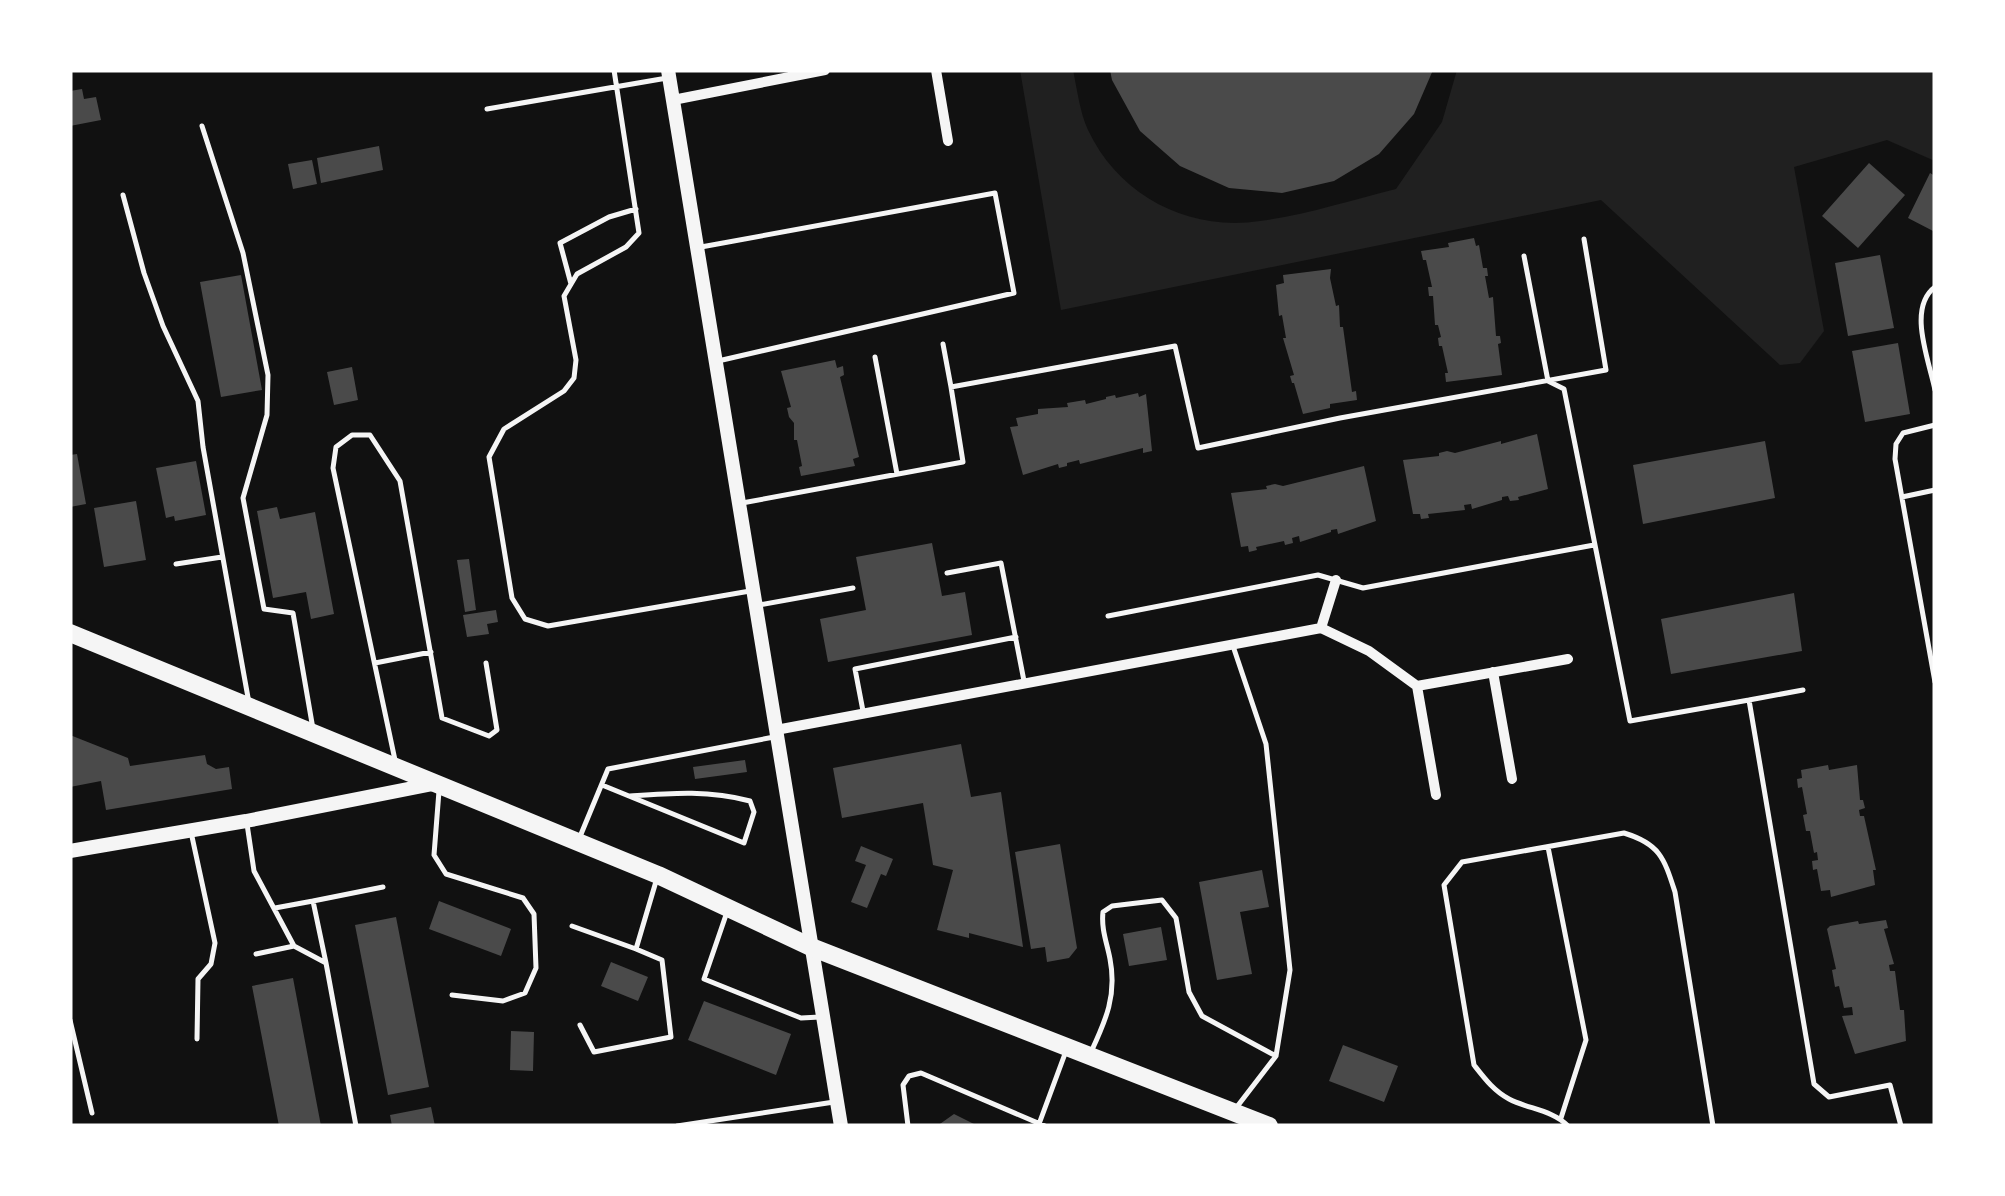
<svg xmlns="http://www.w3.org/2000/svg" width="2005" height="1196" viewBox="0 0 2005 1196" font-family="Commissioner,sans-serif">
<style>
.green{fill:#202020}
.building{fill:#4a4a4a}
.lines{fill:none;stroke-linecap:round;stroke-linejoin:round}
.service{stroke:#f5f5f5;stroke-width:5}
.minor{stroke:#f5f5f5;stroke-width:10}
.tertiary{stroke:#f5f5f5;stroke-width:14}
.trunk{stroke:#f5f5f5;stroke-width:18}
</style>
<rect width="100%" height="100%" fill="#111"/>
<path class="green" d="M1020,70H1073C1077,89 1080,113 1088,130C1119,196 1189,232 1260,221C1306,215 1351,200 1396,189L1442,122L1457,70H1935V161L1887,140L1794,167L1824,331L1800,363L1780,365L1601,200L1061,310Z"/>
<path class="building" d="M1110,70H1433L1414,114L1379,154L1334,181L1282,193L1229,188L1180,166L1140,131L1112,80Z
M82,89L84,99L96,97L101,120L70,126V91Z
M379,146L383,170L321,183L317,158Z
M312,160L317,184L293,189L288,164Z
M1869,163L1905,195L1858,248L1822,216Z
M1930,173L1935,176V232L1908,218Z
M1474,238L1476,246L1479,245L1483,268H1487L1488,276H1485L1489,298L1493,297L1496,336H1500L1501,343L1498,344L1502,375L1446,382L1445,373H1448L1442,346H1439L1438,338L1441,337L1438,325H1435L1433,296H1429L1428,287H1432L1426,260H1423L1421,251L1449,247L1448,243Z
M1880,255L1894,328L1848,336L1835,263Z
M1331,269L1330,278L1336,306L1339,305L1340,327H1343L1352,392L1356,391L1357,400L1330,404V408L1303,414L1294,383H1292L1290,376L1294,375L1283,338H1286L1282,315L1279,316L1276,285L1284,283L1283,275Z
M241,275L262,390L221,397L200,282Z
M1898,343L1910,414L1865,422L1852,351Z
M835,360L837,368L843,366L844,375L840,377L859,457L853,459L855,466L801,476L799,467L802,466L797,440H794V423L789,417L787,408L791,407L781,371Z
M352,367L358,400L334,405L327,372Z
M1138,393L1139,397L1146,394L1152,451L1143,453V448L1080,464L1079,460L1067,463V466L1059,468L1058,464L1023,475L1010,427L1018,426L1016,418L1038,414V409L1068,407L1067,403L1085,400L1086,404L1106,399V397L1115,395L1116,398Z
M1537,434L1548,489L1518,497L1519,500L1510,501L1508,496L1502,497V500L1472,509L1471,504L1464,505L1465,510L1428,514L1429,518L1421,519L1420,514H1413L1403,460L1439,456V453L1447,451L1455,453L1501,441V444Z
M1765,441L1775,498L1643,524L1633,465Z
M77,454L86,504L70,507V455Z
M196,461L206,515L175,521L174,516L166,518L156,468Z
M1364,466L1376,521L1338,534L1337,529L1331,530V532L1300,542L1299,536L1292,538L1293,543L1285,545L1284,541L1256,547L1257,550L1249,552L1248,546L1241,547L1231,493L1267,489L1266,486L1275,484L1283,486Z
M136,501L146,560L104,567L94,508Z
M277,507L280,519L315,512L334,614L311,619L306,592L273,598L257,511Z
M932,543L942,596L965,592L972,635L828,662L820,619L866,610L856,557Z
M469,559L476,610L465,612L457,560Z
M1794,593L1802,651L1671,674L1661,619Z
M496,610L498,622L487,624L489,634L467,637L463,615Z
M70,735L128,758L130,766L205,755L207,764L216,769L229,767L232,789L106,810L101,781L70,787Z
M961,744L971,797L1001,792L1023,947L969,933V938L937,930L953,870L933,865L923,803L842,818L833,768Z
M745,760L747,772L695,779L693,767Z
M1828,765L1829,770L1857,765L1860,800H1863L1865,808L1859,810L1860,816H1864L1876,870H1873L1875,885L1831,897L1830,890L1821,891L1817,869L1813,870L1812,861L1818,860L1817,852L1814,853L1810,831H1806L1803,815L1807,814L1802,787L1798,788L1797,779L1802,778L1801,770Z
M1060,844L1077,948L1069,958L1047,962L1045,947L1031,949L1015,852Z
M861,846L893,859L886,876L881,874L867,908L851,902L866,865L855,861Z
M1262,870L1269,907L1240,912L1252,974L1217,980L1199,882Z
M439,901L511,929L501,956L429,929Z
M396,917L429,1087L388,1095L355,925Z
M1886,920L1888,928L1884,929L1894,964L1889,965L1890,971H1895L1900,1010H1904L1906,1041L1855,1054L1842,1016L1853,1015L1852,1007L1844,1008L1839,986L1835,987L1832,970L1836,969L1827,929L1830,926L1858,921L1859,924Z
M1161,927L1167,960L1129,966L1123,934Z
M611,962L648,977L638,1001L601,986Z
M293,978L321,1126H279L252,986Z
M704,1001L791,1034L776,1075L688,1040Z
M511,1031L534,1032L533,1071L510,1070Z
M1343,1045L1398,1066L1384,1102L1329,1081Z
M431,1107L435,1126H392L390,1115Z
M954,1114L978,1126H937Z"/>
<g class="lines">
<path class="service" d="M614,70L639,233L626,247L577,274L564,296L576,360L574,378L564,391L504,429L489,457L512,598L525,619L548,626L750,591
M487,109L667,78
M202,126L243,253L268,375L267,415L243,498L264,609L293,613L313,729
M123,195L144,273L163,326L198,401L203,447L249,703
M701,247L995,193L1014,293L718,361
M1524,256L1548,381L1564,389L1630,721L1749,700L1814,1084L1829,1097L1890,1085L1901,1126
M571,284L560,243L609,217L636,209
M1935,287C1907,308 1929,360 1935,390
M943,344L951,387
M875,357L897,474
M1935,425L1903,433L1896,444L1895,459L1935,682
M1902,497L1935,490
M742,503L963,462L951,387L1175,346L1198,448L1340,418L1606,370L1584,239
M176,564L222,557
M947,573L1001,563L1024,681
M759,605L853,588
M1108,616L1318,575L1363,588L1594,545
M1233,646L1266,744L1290,970L1276,1056L1236,1108
M375,663L431,652
M1749,700L1803,690
M863,711L855,669L1016,637
M395,760L333,468L336,447L352,435H370L400,481L442,718L489,736L497,730L486,663
M602,785L744,843L754,812L750,801C709,790 672,793 630,796
M439,791L434,855L446,874L523,898L534,914L536,968L525,993L503,1001L452,995
M247,824L254,871L294,946L326,963L356,1126
M191,832L215,943L211,964L198,979L197,1039
M579,839L608,769L774,737
M1548,847L1586,1040L1561,1118
M313,901L383,887
M275,908L313,901L326,963
M727,912L704,979L801,1018L820,1017
M572,926L636,949
M256,954L294,946
M70,1020L92,1113
M580,1025L594,1052L671,1037L662,960L636,949L657,878
M1091,1052C1106,1020 1117,995 1110,959C1107,943 1101,929 1103,912L1112,906L1162,900L1176,918L1189,992L1202,1016L1276,1056
M1039,1124L1066,1051
M677,1126L834,1102
M908,1126L903,1085L909,1076L921,1073L1045,1126
M1568,1126C1553,1110 1528,1109 1509,1099C1494,1091 1485,1079 1474,1065L1444,885L1462,862L1624,833C1660,844 1664,858 1675,892L1713,1126"/>
<path class="minor" d="M936,70L948,141
M673,100L825,70
M1321,628L1369,651L1417,686L1568,659
M1493,672L1512,779
M1417,686L1436,795
M776,730L1321,628L1336,580"/>
<path class="tertiary" d="M668,70L841,1126
M70,851L246,821L438,783"/>
<path class="trunk" d="M70,633L658,875L811,947L1269,1126"/>
</g>
<rect width="2005" height="1196" fill="none" stroke="#ffffff" stroke-width="145"/>
</svg>
